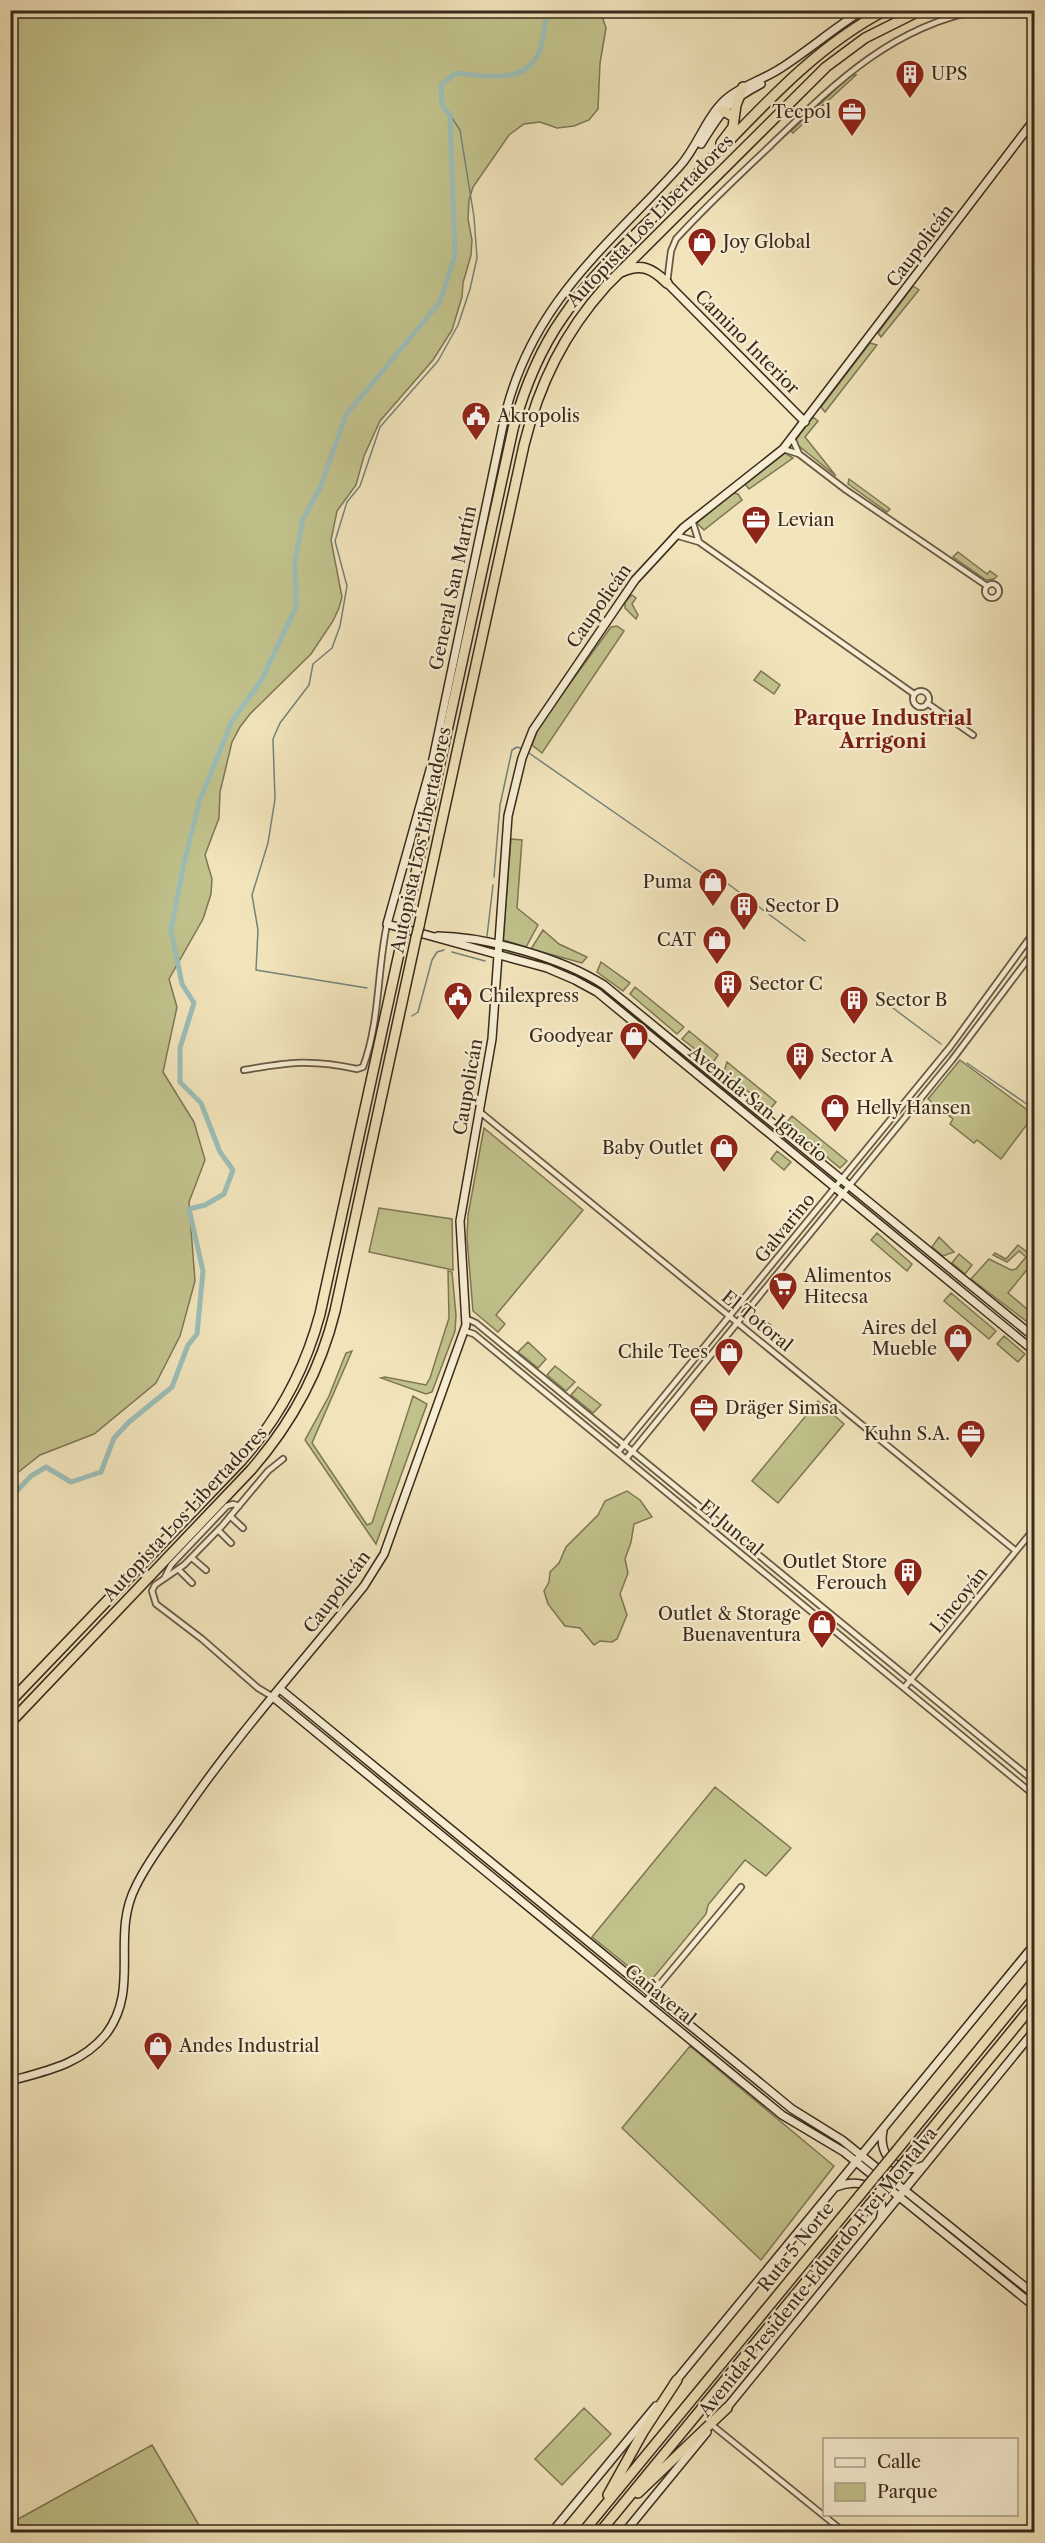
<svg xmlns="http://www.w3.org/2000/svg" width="1045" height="2543" viewBox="0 0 1045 2543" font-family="'Libre Caslon Text',serif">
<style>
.green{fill:#c1c18b;stroke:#7d7654;stroke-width:1.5}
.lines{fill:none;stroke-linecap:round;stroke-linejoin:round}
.stream{stroke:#748278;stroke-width:1.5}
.canal{stroke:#9cbdb6;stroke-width:5}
.street-casing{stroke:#675844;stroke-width:8}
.secondary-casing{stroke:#392a1c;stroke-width:10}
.highway-casing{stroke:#392a1c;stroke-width:12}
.street{stroke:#f6edd2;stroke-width:4.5}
.secondary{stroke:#f6edd2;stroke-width:7}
.highway{stroke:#f1e3ba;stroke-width:9}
.highway-bridge-casing{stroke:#392a1c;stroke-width:12;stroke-linecap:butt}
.highway-bridge{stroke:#f1e3ba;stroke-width:9}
.labels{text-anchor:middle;stroke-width:4.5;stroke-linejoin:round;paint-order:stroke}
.poi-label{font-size:18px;fill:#392a1c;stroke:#f6edd2;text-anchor:start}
.street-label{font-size:18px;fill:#392a1c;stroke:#f6edd2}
.neighbourhood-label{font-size:20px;font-weight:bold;fill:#7a1f14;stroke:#f6edd2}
</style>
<rect width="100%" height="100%" fill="#f1e3ba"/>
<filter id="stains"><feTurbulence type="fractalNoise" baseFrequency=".00333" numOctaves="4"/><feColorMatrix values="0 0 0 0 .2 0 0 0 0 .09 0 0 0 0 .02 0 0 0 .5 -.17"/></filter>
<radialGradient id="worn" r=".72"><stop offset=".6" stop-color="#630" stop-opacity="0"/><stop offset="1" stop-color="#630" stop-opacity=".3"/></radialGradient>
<path class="green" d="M11,10H600L606,28L600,63L598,109L589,120L574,126L557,128L540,122L524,124L509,135L473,187L469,200L468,219L472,240L471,255L463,283L462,297L452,330L433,360L380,421L364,456L356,485L337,511L331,540L342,597L339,608L333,621L311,654L250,714L240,727L232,742L220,792L219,818L205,855L212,879L211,894L203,919L169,979L177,1007L163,1072L194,1122L205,1160L189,1202L195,1281L180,1336L156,1383L94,1434L40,1455L11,1478Z
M851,75H856L793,133L791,131Z
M913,286L919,290L881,337L878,333Z
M870,343L877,345L825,412L821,407Z
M813,417L818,421L805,437L836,476L794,442Z
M785,453L793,458L749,489L745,484Z
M849,479L890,509L887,512L848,484Z
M733,493L738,494L742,500L704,530L697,523Z
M958,552L987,574L990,571L997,576L994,579L986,580L953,557Z
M632,595L636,598L632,604L638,615L636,619L625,608V602Z
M617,626L624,631L542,753L532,745L539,726L611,627Z
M761,671L780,685L774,694L754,680Z
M511,839L522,840L517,908L538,925L526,947L503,940Z
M543,930L559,944L587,957L582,963L531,949Z
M601,962L630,983L623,991L597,972Z
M635,987L684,1027L677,1034L630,994Z
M689,1031L718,1055L713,1063L682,1039Z
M960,1060L1034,1115L1001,1159L977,1140L974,1143L950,1124L953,1119L928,1099Z
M727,1062L776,1102L770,1109L724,1072Z
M792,1116L847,1161L840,1168L786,1123Z
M484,1128L583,1210L496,1315L505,1324L498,1332L473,1311L467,1238L468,1215Z
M777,1151L791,1162L784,1170L771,1159Z
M379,1208L452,1219L453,1270L369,1252Z
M877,1233L912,1264L907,1271L871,1240Z
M939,1237L954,1252L943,1256L932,1247Z
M1018,1245L1031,1255L1034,1254V1261L1008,1293L1034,1315L1026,1321L971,1279L989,1259L1011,1270L1016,1269L1026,1257L1019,1251L1007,1262L993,1255L995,1253L1006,1259Z
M959,1254L972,1265L965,1274L952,1263Z
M448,1271L452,1272L456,1315L455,1331L432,1392L426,1394L381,1378L385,1377L426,1385L430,1378L449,1318Z
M951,1293L996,1331L989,1339L944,1301Z
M753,1314L771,1325L765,1332L751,1321Z
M1004,1336L1025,1354L1018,1362L997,1344Z
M528,1342L546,1359L538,1368L518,1352Z
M352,1351L312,1443L367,1525L372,1523L413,1396L427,1404L376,1544L305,1440L329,1396L346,1353Z
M555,1366L575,1382L566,1391L547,1375Z
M578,1387L601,1405L593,1413L571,1395Z
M818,1401L844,1424L778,1503L752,1481Z
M627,1491L640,1500L652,1517L634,1524L631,1542L625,1559L628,1573L620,1594L627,1615L617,1639L612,1642L600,1641L594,1645L580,1628L565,1626L548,1604L544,1591L549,1582L550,1572L559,1563L566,1547L598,1515L605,1501Z
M715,1787L791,1848L766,1876L745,1860L708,1905L706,1914L649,1983L592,1937Z
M690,2046L834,2166L761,2260L622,2128Z
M584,2408L611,2434L562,2485L535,2459Z
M152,2445L203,2532H11V2523Z"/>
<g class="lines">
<path class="stream" d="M526,751L706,876L716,875L805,941
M494,877L500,805L512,750L517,747L523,749
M487,936L493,885
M452,952L485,961
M367,988L256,970L258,930L252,895L268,843L275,799L273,739L280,723L309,685L313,664L332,648L340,626L347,586L335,541L347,502L360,486L380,427L438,361L458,325L470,289L477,258L474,217L460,130L450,115
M885,1002L941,1044
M412,1016L418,1012L432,960L437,952L444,950
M967,1063L1034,1109"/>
<path class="canal" d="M10,1498L31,1476L46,1467L71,1482L101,1472L114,1438L129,1422L172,1387L188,1345L197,1334L203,1271L189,1209L205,1205L224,1194L233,1170L220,1152L201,1103L180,1082V1048L194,1003L182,984L171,930L184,863L200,800L232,721L261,681L296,607L295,561L303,519L320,488L346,415L440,302L455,255L450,115L442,105L441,85L456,73C484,76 526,85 539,52C544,40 545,23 547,10"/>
<g class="street-casing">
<path id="street" d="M667,283L671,251L676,239C705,207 738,176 770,146C833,85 890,27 980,10
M792,438L799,454
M783,449L799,454L846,490L987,586
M692,520L699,542
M675,535L699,542L914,694
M985 591a7 7 0 1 1 14 0a7 7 0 1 1-14 0Z
M913 699a8 8 0 1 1 16 0a8 8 0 1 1-16 0Z
M927,703L973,735
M244,1070C290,1062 311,1059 357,1069L363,1067C380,1022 377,971 387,924
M480,1112L1016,1551
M467,1319L476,1323L1034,1781
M465,1331L474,1334L1034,1795
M618,1452L950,1047L1034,932
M626,1459L952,1060L1034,951
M230,1516L243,1528
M218,1530L231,1543
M192,1558L206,1570
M179,1570L192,1583
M165,1577L171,1565L227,1506L233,1504L239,1506
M904,1688L1034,1529
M273,1697L258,1688L202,1639L156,1604L152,1591L155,1585L184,1565L222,1526L268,1471L283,1459
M645,2002L741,1887
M712,2425L844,2532"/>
</g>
<g class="secondary-casing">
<path id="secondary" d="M863,10C834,28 809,50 781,68C763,80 742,85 726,99C705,118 698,146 680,166C607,247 535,300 506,411L433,759L387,924L547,968L575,980L597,992L1034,1351
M701,144C722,111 725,103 761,84
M667,283L805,422
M438,936C487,937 562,958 604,985L1034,1337
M280,1689L792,2109L842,2140L1034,2294
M273,1697L782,2115L844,2152L1034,2306
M10,2081C46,2071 82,2064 106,2034C141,1988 110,1936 136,1886C147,1863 163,1842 178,1821C234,1738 301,1664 364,1586L384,1554L466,1325L460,1221L492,1039L508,816L522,758L533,730L635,580L683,528L783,449L1034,120
M883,2131C877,2157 901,2177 925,2165
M836,2187C861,2176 889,2189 880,2220
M674,2383L1034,1945
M725,2410L1034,2031
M552,2532L656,2406
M625,2532L707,2432"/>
</g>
<g class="highway-casing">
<path id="highway" d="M722,110L734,117
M721,143L733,127L736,105L743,87
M621,272C641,263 652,268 667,283
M405,923L513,429C524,389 539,351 563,317C596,268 643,228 684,187C747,125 806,51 886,10
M419,926L524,445C539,384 564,333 606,286L826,67L865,38L921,10
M10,1702L241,1461C280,1417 305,1370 320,1314L403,935
M10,1723L251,1470C292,1423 320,1372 335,1311L416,938
M897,2150L1034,1982
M907,2159L1034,2004
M638,2493L727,2408
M608,2495L643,2432L677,2380
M583,2532L860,2195
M600,2532L870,2204"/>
</g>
<use href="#street" class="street"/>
<use href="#secondary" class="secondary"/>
<use href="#highway" class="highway"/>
<g class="highway-bridge-casing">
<path id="highway-bridge" d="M403,935L405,923
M416,938L419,926
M860,2195L897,2150
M870,2204L907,2159"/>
</g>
<use href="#highway-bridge" class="highway-bridge"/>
</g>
<defs>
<g id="building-pin" transform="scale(1.5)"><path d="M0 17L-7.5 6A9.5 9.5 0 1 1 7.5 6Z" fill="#8f2418" stroke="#f6edd2"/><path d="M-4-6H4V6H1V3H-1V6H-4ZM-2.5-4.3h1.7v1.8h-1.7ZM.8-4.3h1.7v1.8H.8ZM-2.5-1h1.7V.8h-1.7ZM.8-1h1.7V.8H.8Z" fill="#fff"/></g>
<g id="office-pin" transform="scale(1.5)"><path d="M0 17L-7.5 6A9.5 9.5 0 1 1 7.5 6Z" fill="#8f2418" stroke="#f6edd2"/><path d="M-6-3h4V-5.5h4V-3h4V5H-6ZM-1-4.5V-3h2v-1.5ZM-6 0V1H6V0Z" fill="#fff"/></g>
<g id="shop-pin" transform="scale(1.5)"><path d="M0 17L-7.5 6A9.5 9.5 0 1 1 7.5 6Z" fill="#8f2418" stroke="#f6edd2"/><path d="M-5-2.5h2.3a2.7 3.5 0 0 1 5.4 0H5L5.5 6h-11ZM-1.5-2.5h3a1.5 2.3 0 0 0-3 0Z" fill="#fff"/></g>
<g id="civic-pin" transform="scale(1.5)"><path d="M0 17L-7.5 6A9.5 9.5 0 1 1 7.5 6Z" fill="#8f2418" stroke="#f6edd2"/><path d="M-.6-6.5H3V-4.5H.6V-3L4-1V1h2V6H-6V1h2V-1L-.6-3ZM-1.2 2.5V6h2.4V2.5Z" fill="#fff"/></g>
<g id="supermarket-pin" transform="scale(1.5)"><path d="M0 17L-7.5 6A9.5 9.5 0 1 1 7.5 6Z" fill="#8f2418" stroke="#f6edd2"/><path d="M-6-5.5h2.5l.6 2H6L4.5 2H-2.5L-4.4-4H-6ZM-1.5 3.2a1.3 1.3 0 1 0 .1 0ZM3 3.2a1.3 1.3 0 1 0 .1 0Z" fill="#fff"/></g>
</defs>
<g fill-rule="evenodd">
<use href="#building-pin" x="910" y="74"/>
<use href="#office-pin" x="852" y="112"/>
<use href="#shop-pin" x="702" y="242"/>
<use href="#civic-pin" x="476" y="416"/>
<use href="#office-pin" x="756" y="520"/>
<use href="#shop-pin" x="713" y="882"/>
<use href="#building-pin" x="744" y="906"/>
<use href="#shop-pin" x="717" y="940"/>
<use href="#building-pin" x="728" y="984"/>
<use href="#civic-pin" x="458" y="996"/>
<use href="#building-pin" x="854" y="1000"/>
<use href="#shop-pin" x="634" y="1036"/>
<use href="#building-pin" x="800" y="1056"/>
<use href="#shop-pin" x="835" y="1108"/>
<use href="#shop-pin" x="724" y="1148"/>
<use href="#supermarket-pin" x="783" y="1286"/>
<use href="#shop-pin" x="958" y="1338"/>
<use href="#shop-pin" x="729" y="1352"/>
<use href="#office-pin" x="704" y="1408"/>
<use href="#office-pin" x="971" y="1434"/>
<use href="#building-pin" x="908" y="1572"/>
<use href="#shop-pin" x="822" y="1624"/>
<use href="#shop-pin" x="158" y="2046"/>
</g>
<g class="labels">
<g class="poi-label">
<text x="931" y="80">UPS</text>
<text x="831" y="118" text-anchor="end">Tecpol</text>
<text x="723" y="248">Joy Global</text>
<text x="497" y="422">Akropolis</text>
<text x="777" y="526">Levian</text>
<text x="692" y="888" text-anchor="end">Puma</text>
<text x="765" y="912">Sector D</text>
<text x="696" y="946" text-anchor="end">CAT</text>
<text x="749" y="990">Sector C</text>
<text x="479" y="1002">Chilexpress</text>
<text x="875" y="1006">Sector B</text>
<text x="613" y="1042" text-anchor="end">Goodyear</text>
<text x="821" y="1062">Sector A</text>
<text x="856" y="1114">Helly Hansen</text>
<text x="703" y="1154" text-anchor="end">Baby Outlet</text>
<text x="804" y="1282">Alimentos<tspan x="804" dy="21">Hitecsa</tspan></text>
<text x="937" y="1334" text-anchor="end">Aires del<tspan x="937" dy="21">Mueble</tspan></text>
<text x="708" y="1358" text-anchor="end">Chile Tees</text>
<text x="725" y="1414">Dräger Simsa</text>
<text x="950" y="1440" text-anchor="end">Kuhn S.A.</text>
<text x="887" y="1568" text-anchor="end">Outlet Store<tspan x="887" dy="21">Ferouch</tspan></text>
<text x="801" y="1620" text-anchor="end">Outlet &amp; Storage<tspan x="801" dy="21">Buenaventura</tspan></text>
<text x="179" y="2052">Andes Industrial</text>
</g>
<g class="street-label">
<text transform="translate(650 221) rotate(-46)" y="6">Autopista Los Libertadores</text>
<text transform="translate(920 246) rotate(-53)" y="6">Caupolicán</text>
<text transform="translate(747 342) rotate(45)" y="6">Camino Interior</text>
<text transform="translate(453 588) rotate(-78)" y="6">General San Martín</text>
<text transform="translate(599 606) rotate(-55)" y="6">Caupolicán</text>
<text transform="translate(421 840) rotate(-78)" y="6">Autopista Los Libertadores</text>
<text transform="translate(468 1087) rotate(-80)" y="6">Caupolicán</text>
<text transform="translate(758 1104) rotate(39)" y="6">Avenida San Ignacio</text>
<text transform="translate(785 1228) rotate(-51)" y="6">Galvarino</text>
<text transform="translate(757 1321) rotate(39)" y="6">El Totoral</text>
<text transform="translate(185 1514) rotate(-47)" y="6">Autopista Los Libertadores</text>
<text transform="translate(731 1528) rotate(40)" y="6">El Juncal</text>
<text transform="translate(337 1592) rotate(-53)" y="6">Caupolicán</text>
<text transform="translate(959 1600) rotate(-51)" y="6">Lincoyán</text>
<text transform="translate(660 1995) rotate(39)" y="6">Cañaveral</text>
<text transform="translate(796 2247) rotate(-51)" y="6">Ruta 5 Norte</text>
<text transform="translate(818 2272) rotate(-51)" y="6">Avenida Presidente Eduardo Frei Montalva</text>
</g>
<g class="neighbourhood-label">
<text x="883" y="725">Parque Industrial<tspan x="883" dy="23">Arrigoni</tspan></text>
</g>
</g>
<rect width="1045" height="2543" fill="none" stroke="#f1e3ba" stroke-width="36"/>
<rect x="12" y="12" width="1021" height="2519" fill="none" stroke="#392a1c" stroke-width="3"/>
<rect x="18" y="18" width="1009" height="2507" fill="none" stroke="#392a1c" stroke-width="1.5"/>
<rect x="823" y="2438" width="195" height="78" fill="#f6edd2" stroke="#aa9f89" stroke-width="1.5"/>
<rect x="835" y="2458" width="30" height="9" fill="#f6edd2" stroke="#aa9f89" stroke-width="1.5"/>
<text x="877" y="2468" font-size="18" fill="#392a1c">Calle</text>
<rect x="835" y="2483" width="30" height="18" fill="#c1c18b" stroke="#aa9f89" stroke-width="1.5"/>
<text x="877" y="2498" font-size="18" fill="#392a1c">Parque</text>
<rect width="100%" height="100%" filter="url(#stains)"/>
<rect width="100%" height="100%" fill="url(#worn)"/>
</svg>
